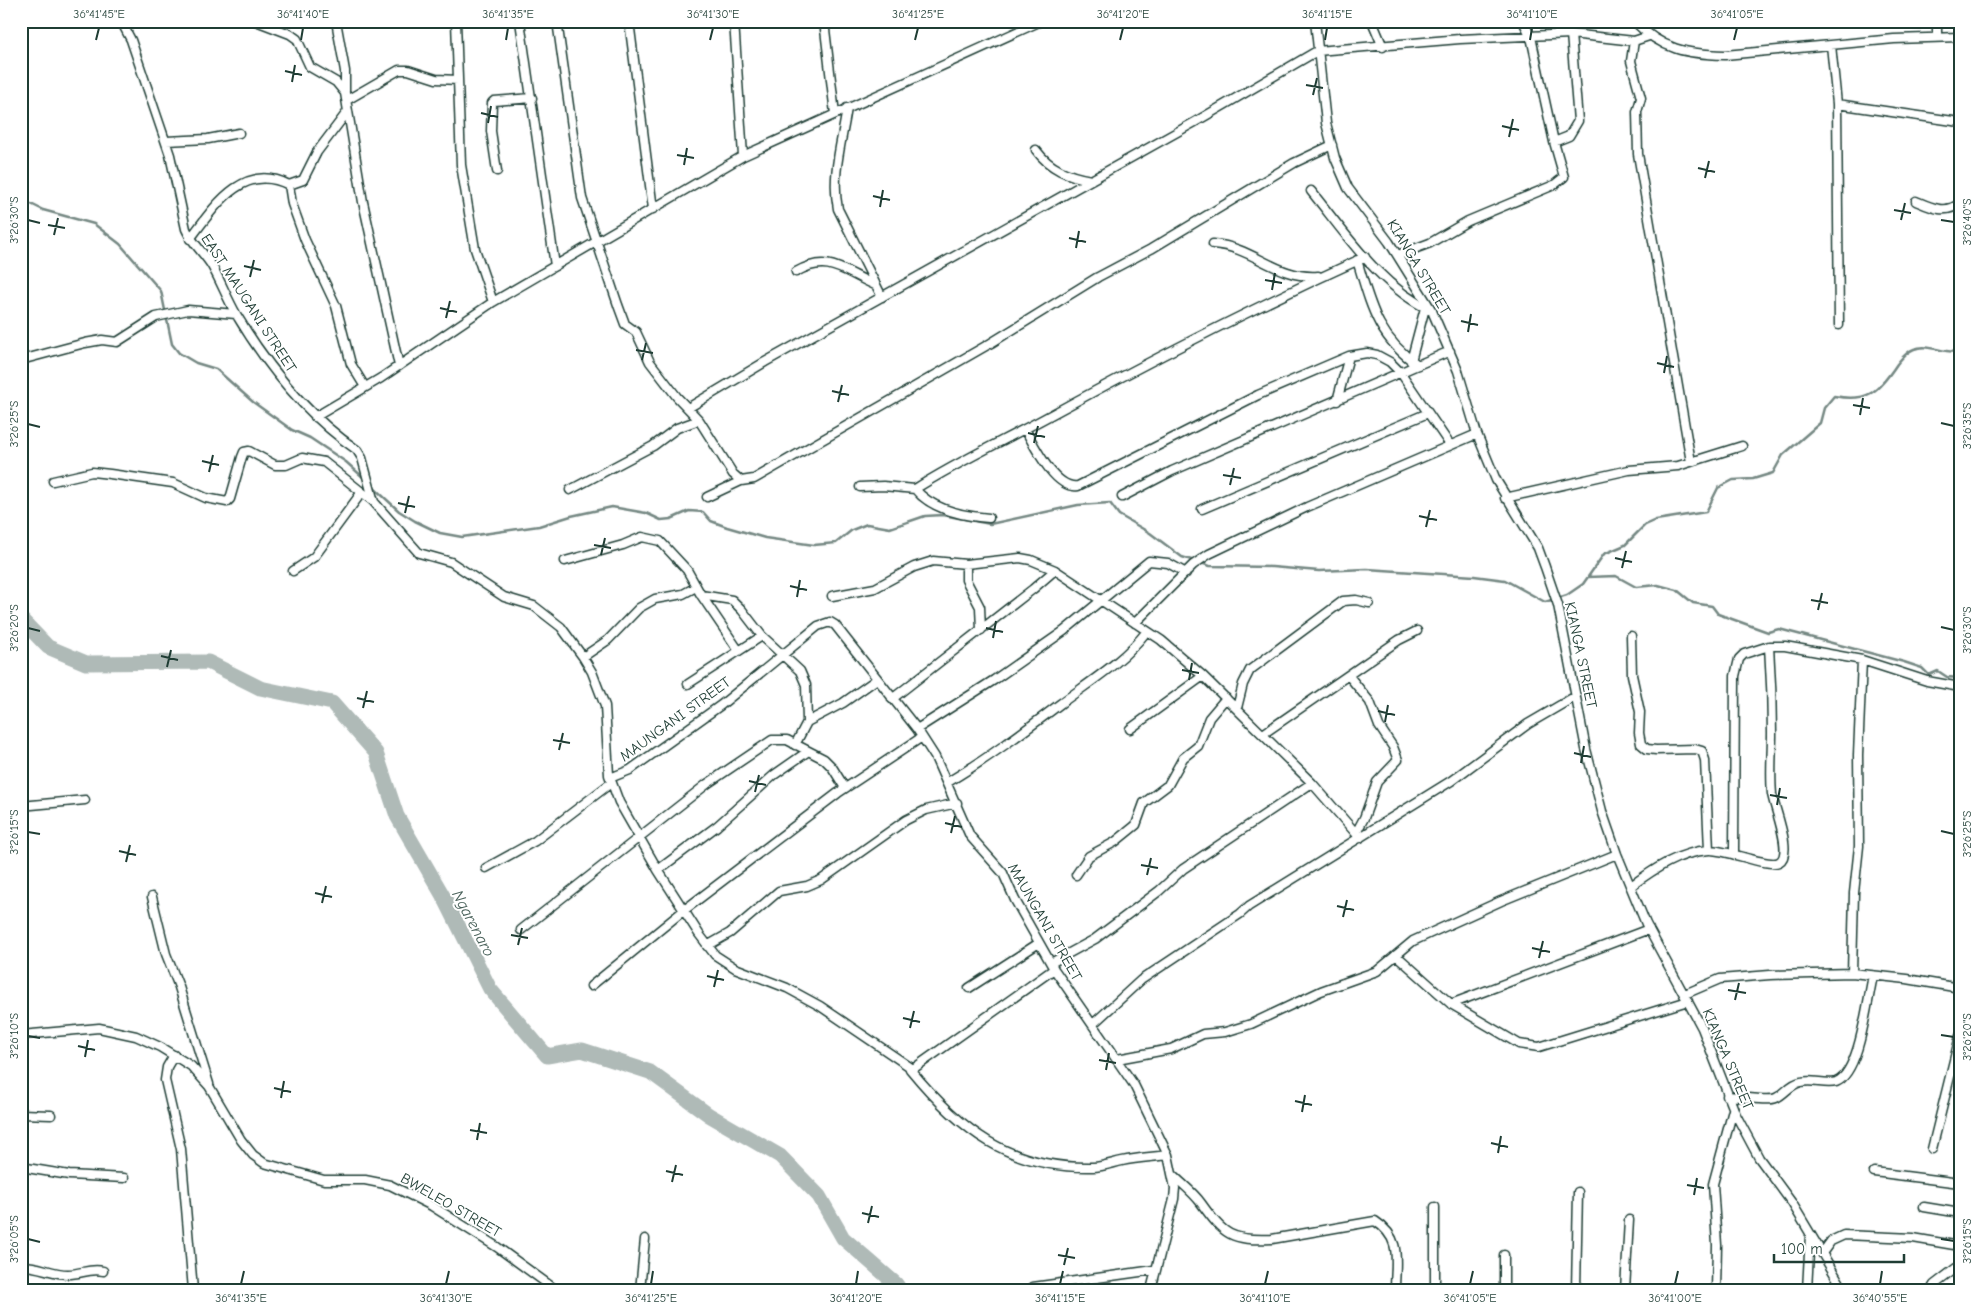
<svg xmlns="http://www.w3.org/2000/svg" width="1981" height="1311" viewBox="0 0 1981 1311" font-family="'Comic Neue',sans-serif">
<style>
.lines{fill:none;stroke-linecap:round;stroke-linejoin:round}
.stream{stroke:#758883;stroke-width:2.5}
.river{stroke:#afbab7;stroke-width:15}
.street-casing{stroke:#1f3d34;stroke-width:11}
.street{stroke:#fff;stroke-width:8}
.ticks{fill:none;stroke:#1f3d34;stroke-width:2}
.labels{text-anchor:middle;stroke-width:4;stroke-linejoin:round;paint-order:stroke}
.street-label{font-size:15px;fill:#1f3d34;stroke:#fff}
.water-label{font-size:16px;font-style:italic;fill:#4a625b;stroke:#fff}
.neatline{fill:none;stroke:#1f3d34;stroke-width:2}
.ticks-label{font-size:12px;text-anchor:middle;fill:#1f3d34}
</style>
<rect width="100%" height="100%" fill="#fff"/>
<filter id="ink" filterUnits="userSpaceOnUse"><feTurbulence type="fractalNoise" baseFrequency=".02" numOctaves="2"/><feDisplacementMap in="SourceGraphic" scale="10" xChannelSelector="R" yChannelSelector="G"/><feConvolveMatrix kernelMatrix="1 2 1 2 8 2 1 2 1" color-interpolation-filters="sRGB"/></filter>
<g filter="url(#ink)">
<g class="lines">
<path class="stream" d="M21,199L43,210L94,224L120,244L161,291L172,344L179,353L196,363L216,369L253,402L292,430L310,438L346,462L365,479
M372,486L399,511L415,521L440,533L462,537L539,526L571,516L612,507L646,513L661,520L671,519L689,511L703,512L711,521L727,527L765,538L814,545L836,543L852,530L867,524L890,528L925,516L943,515L990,524L1078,505L1110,503L1119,515L1150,533L1182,557L1210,566L1272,567L1319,571L1367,569L1474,576L1505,580L1545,602L1567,595L1583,584L1604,554L1625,545L1645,525L1656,520L1706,512L1718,488L1733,480L1753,479L1773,473L1783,455L1820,423L1824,408L1834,396C1868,403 1879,391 1897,364C1902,358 1906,352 1914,349C1930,343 1944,355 1960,351
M1588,577L1616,576L1636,587L1658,585L1677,590L1693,603L1712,606L1718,614L1768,632L1779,629L1904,662L1922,668L1929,675L1938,671L1947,677L1960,678"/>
<path class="river" d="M21,619L48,647L86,663L208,662L260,688L332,703L376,753L397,816L446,901L490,989L547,1056L582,1050L650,1072L709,1115L780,1156L819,1196L843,1238L896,1284L900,1290"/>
<g class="street-casing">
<path id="street" d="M121,21L131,40L170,155L186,229C192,243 204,253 212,266C221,282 227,298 236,314C267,366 306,415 357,450L362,458L374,502L419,553L451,562L504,597L534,606L561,627L583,657L592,672L605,706L609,775L619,802L658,870L699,934L715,955L735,968L787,988L820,1006L913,1069L1054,969
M256,21L290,34L297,39L310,67L336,82L345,93L363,202L399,366
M336,21L345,71V91
M456,21L461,165L475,249L493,302
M520,21L555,266
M557,21L582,198L618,305L625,324L636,332L650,362L677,397L699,420L733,474L741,481L754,479L991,343L1098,277L1151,249L1294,163L1332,145
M629,21L653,209
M734,21L743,156
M824,21L835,114
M1315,21L1326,123L1335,158L1348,188L1389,242L1432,311L1458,371L1477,434L1496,480L1538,548L1545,567L1558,605L1586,749L1602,811L1617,854L1646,924L1702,1028L1736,1115L1759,1158L1792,1203L1844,1290
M1372,21L1383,47
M1634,21C1662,50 1687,54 1725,55L1894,39L1960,37
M123,25L138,21
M1937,37V21
M1634,41L1631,61L1641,98L1637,112L1638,154L1691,462
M1831,45L1837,104L1839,325
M347,100L399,70H408L436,79L458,80
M1837,104L1960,122
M847,108C842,142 831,175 838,209L882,297
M166,141L208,139L239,133
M1554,142L1569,136L1578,121L1571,34
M1036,150C1050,169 1068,176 1091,180
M497,171L491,131L492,103L494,101L532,98
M289,185L292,204L305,240L336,306L351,364L365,387
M1311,191C1346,234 1380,287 1432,311
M1916,201C1930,207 1946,215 1960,203
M190,239C214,207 243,161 289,185L303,180L317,152L348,111
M1213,244C1254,247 1276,279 1318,276
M1398,255L1430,243L1468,221L1554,185L1564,177L1554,142L1531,37L1523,21
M1357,260C1371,306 1377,337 1418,365
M796,272C829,253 844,272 875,285
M21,360L85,343L102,340L117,342L156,317L188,310L236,314
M1411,361L1425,308
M1337,401L1349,356
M688,408L765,362L1195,122L1317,51L1460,39L1571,34L1634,41L1649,36
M315,417L381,378L493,302L743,156L1041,21
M1025,429C1034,445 1055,490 1078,486L1258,395L1349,356L1367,353L1377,355L1390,362L1401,373L1450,445
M53,481L92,472L110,474L173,483L206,498L227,502L230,499L242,457L244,452L249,451L275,465H286L302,458L324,462L373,501
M860,487L883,486L915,489C932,510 963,516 989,518
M915,489C957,462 1003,441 1047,417C1151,360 1257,306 1365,257
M570,490L653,446L677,428L699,420
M707,497L741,481
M1122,497L1172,471L1450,351
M1505,498L1629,470L1678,466L1742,446
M1202,509L1428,413
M565,561L623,545L642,537L660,541L687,570L701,595L739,651
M966,564V580L980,607L981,630
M293,571L314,557L362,492
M701,595L732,600L742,610L762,636L800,671L806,685L807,722
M832,596L875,588L914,567L933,561L966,564L1020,558L1031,560L1055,570L1161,640L1203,676L1312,783L1360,838
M1135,623L1193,565L1209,554L1307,507L1477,434
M1631,636L1632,675L1640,712L1639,733L1641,744L1647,749L1656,750L1695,749L1702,751L1705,760L1709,850
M583,657L608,640L639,608L655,599L683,594L696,587
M1349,676L1370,702L1379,726L1393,747L1398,760L1377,782L1364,818L1356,833
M688,684L762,636
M892,699L1033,589L1055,570
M1237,708L1243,684L1250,670L1343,601L1356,600L1369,603
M917,729L994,680L1064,631L1149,561L1168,563L1186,573
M1130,729L1203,676
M1263,734L1399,640L1417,631
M795,745L807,722L843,703L877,679
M610,778L630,770L721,705L818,626L830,622L835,625L917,729L935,757L970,836L1003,873L1015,900L1054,969L1134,1085L1168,1155L1175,1188L1174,1199L1151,1290
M948,782C987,759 1023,732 1060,704C1091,681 1123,662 1147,631
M21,806L85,800
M1734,852L1735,676L1739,659L1744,654L1769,646H1785L1862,660L1927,681L1960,687
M486,868L535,841L611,783
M658,870L717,826L774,775L807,752
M1076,875L1089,856L1115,842L1136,825L1144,803L1168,785L1183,758L1198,746L1209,718L1226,698
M1631,886C1654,869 1679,852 1709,850C1726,849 1768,868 1779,862C1794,854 1774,808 1772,794C1770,774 1772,753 1772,733C1772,704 1771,675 1769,646
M152,897L166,954L179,987L209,1084
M521,930L707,784L772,740H787L824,759L832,767L845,788
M707,946L730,933L779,891L807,886L821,880L906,820L926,810L957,803
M1396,955L1451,1004L1519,1044L1539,1047L1688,1001
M1051,963L1095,939L1159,891L1183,869L1312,783
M1852,973L1854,893L1859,846L1858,755L1862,660
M591,986L683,911L838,793L922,737
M969,988L1039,943
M1685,994L1720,979L1770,975L1852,973L1907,979L1960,988
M1451,1004L1649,929
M1093,1024L1141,980L1240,914L1249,906L1451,781L1528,724L1576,696
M21,1035L99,1028L136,1036L160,1047L191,1066L209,1086L241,1140L253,1155L264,1163L324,1180H365L390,1185L432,1206L497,1247L556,1290
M174,1055L167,1067L165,1080L181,1149L193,1290
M1117,1059L1171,1049L1203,1034L1225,1032L1251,1024L1321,991L1377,971L1413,941L1501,901L1617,854
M910,1069C960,1130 1009,1169 1093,1167C1102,1167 1113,1163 1122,1161C1137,1158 1153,1157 1168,1155
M1727,1096C1739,1096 1768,1102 1776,1098C1786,1093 1790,1084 1801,1082C1813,1079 1825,1085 1836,1082C1860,1073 1867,1001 1873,976
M21,1114L51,1115
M1932,1149L1960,1036
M21,1167L69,1175L124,1178
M1874,1172L1960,1183
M1173,1175C1182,1184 1193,1192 1201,1203C1224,1235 1231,1241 1272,1239L1375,1221C1403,1239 1395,1261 1395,1290
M1924,1207L1960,1213
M1823,1252L1831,1241L1844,1235L1913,1238L1960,1246
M21,1266C38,1265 51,1274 68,1274C81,1274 90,1268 103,1271
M1033,1287L1154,1270
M640,1290L645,1239
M1435,1290V1207
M1504,1290V1255
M1576,1290L1578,1192
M1625,1290L1629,1220
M1716,1290L1717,1245L1713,1184L1733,1110
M1807,1290L1810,1234
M1931,1290L1934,1285L1960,1265"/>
</g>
<use href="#street" class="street"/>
</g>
</g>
<path class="ticks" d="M96,40L99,28M301,40L303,28M506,40L508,28M710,40L713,28M915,40L918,28M1120,40L1123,28M1325,40L1327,28M1530,40L1532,28M1734,40L1737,28M285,71L302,75M292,82L295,65M1306,85L1323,88M1313,95L1317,78M481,113L498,117M488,123L491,106M1502,126L1519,130M1509,137L1513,119M677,155L694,158M684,165L687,148M1698,168L1715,172M1705,178L1709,161M873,196L890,200M880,207L883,190M1894,210L1911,213M28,220L40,223M1901,220L1905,203M1941,220L1954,222M48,225L65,228M54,235L58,218M1069,238L1086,242M1076,248L1079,231M244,266L261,270M250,277L254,260M1265,280L1282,283M1272,290L1275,273M440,308L457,312M446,318L450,301M1461,321L1478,325M1468,332L1471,314M636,350L653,353M642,360L646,343M1657,363L1674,367M1664,373L1667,356M832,391L849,395M838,402L842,385M1853,405L1870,408M1860,415L1863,398M1941,423L1954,426M28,424L40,427M1028,433L1045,437M1034,443L1038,426M202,461L219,465M209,472L213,455M1223,475L1241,478M1230,485L1234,468M398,503L415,507M405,513L409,496M1419,516L1437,520M1426,527L1430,510M594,545L611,548M601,555L605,538M1615,558L1632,562M1622,568L1626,551M790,586L807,590M797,597L800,580M1811,600L1828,603M1818,610L1822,593M1941,627L1954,630M28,628L40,631M986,628L1003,632M993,638L996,621M161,656L178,660M167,667L171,650M1182,670L1199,673M1189,680L1192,663M357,698L374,702M363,708L367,691M1378,711L1395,715M1385,722L1388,705M553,740L570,743M559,750L563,733M1574,753L1591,757M1581,763L1584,746M749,781L766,785M755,792L759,775M1770,795L1787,798M1777,805L1780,788M945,823L962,827M1941,831L1954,834M28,832L40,834M951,833L955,816M119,851L136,855M126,862L130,845M1141,865L1158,868M1147,875L1151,858M315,893L332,897M322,903L326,886M1337,906L1354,910M1343,917L1347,900M511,935L528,938M518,945L522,928M1532,948L1550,952M1539,958L1543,941M707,976L724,980M714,987L718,970M1728,990L1746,993M1735,1000L1739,983M903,1018L920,1022M910,1028L914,1011M1941,1035L1954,1037M28,1036L40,1038M78,1046L95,1050M85,1057L88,1040M1099,1060L1116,1063M1106,1070L1109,1053M274,1088L291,1092M281,1098L284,1081M1295,1101L1312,1105M1302,1112L1305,1095M470,1130L487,1133M477,1140L480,1123M1491,1143L1508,1147M1498,1153L1501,1136M666,1171L683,1175M672,1182L676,1165M1687,1185L1704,1188M1694,1195L1697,1178M862,1213L879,1217M868,1223L872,1206M28,1239L40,1242M1941,1239L1954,1241M1058,1255L1075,1258M1064,1265L1068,1248M241,1284L244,1271M446,1284L449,1271M651,1284L653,1271M856,1284L858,1271M1060,1284L1063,1271M1265,1284L1268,1271M1470,1284L1473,1271M1675,1284L1678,1271M1880,1284L1882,1271"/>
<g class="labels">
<g class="street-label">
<text transform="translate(1419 267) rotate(59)" y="5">KIANGA STREET</text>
<text transform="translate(249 303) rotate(57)" y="5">EAST MAUGANI STREET</text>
<text transform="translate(1581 655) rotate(78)" y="5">KIANGA STREET</text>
<text transform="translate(675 719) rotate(-36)" y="5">MAUNGANI STREET</text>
<text transform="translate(1045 922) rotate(60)" y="5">MAUNGANI STREET</text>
<text transform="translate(1728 1059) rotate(67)" y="5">KIANGA STREET</text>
<text transform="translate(451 1205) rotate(30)" y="5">BWELEO STREET</text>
</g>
<g class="water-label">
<text transform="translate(474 923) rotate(62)" y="6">Ngarenaro</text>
</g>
</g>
<rect width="1981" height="1311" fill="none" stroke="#fff" stroke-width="55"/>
<path d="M1774 1254v8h130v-8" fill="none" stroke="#1f3d34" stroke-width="2.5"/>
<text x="1781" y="1254" font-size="15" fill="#1f3d34" stroke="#ffffff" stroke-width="4" paint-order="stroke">100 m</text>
<rect x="28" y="28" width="1926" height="1256" class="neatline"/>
<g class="ticks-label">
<text x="99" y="18">36°41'45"E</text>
<text x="303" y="18">36°41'40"E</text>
<text x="508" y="18">36°41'35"E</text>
<text x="713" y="18">36°41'30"E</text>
<text x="918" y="18">36°41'25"E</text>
<text x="1123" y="18">36°41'20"E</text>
<text x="1327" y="18">36°41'15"E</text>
<text x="1532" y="18">36°41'10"E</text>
<text x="1737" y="18">36°41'05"E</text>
<text transform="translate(14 220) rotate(-90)" y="4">3°26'30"S</text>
<text transform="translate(1967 222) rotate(-90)" y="4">3°26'40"S</text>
<text transform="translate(14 424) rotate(-90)" y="4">3°26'25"S</text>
<text transform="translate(1967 426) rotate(-90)" y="4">3°26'35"S</text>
<text transform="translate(14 628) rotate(-90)" y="4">3°26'20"S</text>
<text transform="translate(1967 630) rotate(-90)" y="4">3°26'30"S</text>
<text transform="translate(14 832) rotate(-90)" y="4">3°26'15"S</text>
<text transform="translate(1967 834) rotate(-90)" y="4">3°26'25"S</text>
<text transform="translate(14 1036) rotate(-90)" y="4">3°26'10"S</text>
<text transform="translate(1967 1037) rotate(-90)" y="4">3°26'20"S</text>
<text transform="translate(14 1239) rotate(-90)" y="4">3°26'05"S</text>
<text transform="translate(1967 1241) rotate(-90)" y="4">3°26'15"S</text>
<text x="241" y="1302">36°41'35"E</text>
<text x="446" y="1302">36°41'30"E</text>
<text x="651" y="1302">36°41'25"E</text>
<text x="856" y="1302">36°41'20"E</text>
<text x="1060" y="1302">36°41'15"E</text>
<text x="1265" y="1302">36°41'10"E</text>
<text x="1470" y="1302">36°41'05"E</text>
<text x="1675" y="1302">36°41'00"E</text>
<text x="1880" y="1302">36°40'55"E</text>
</g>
</svg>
